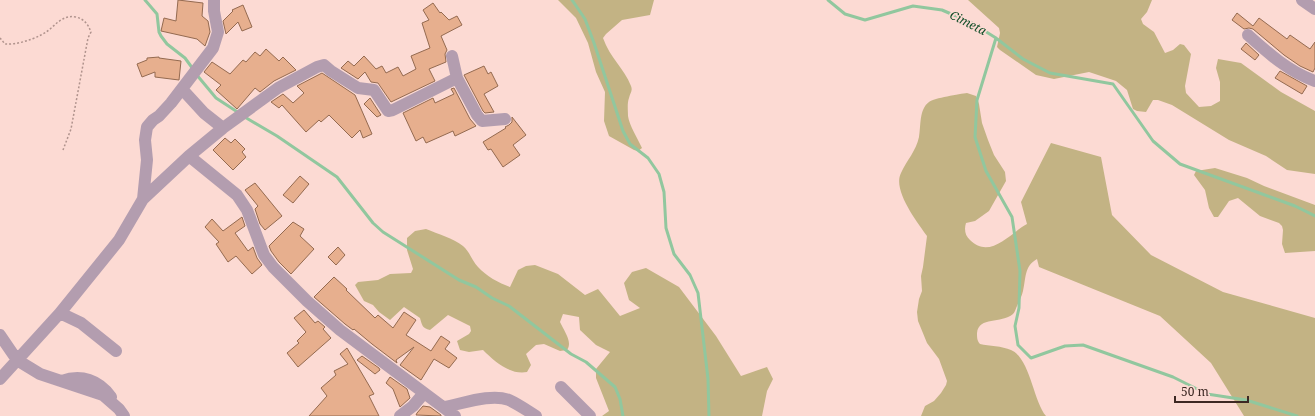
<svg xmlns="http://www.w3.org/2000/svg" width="1315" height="416" viewBox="0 0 1315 416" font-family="'Noto Serif',serif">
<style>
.green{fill:#c3b384}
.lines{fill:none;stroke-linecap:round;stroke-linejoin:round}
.stream{stroke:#91c79e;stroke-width:3}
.building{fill:#e7af8e;stroke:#946a50}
.path{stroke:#b0938d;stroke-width:1.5;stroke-dasharray:2 2;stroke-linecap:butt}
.minor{stroke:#b39daf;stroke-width:12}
.labels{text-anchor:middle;stroke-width:3.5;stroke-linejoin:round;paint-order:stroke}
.water-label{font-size:12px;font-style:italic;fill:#0f4c26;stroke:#fcdad3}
</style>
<rect width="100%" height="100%" fill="#fcdad3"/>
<path class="green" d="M558,0H654L650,15L622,20L606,34L603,38C610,58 624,68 631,86C633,91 630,93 629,98C627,103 628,111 628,116C629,125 638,139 642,148L638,151L634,150L609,136L604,121L605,92L596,72L588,43L576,18Z
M968,0H1152L1147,12L1141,19L1143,24L1154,32L1165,53L1173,50L1180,44L1184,45L1191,54L1185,86L1186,93L1199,107L1211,106L1220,101V82L1216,68L1218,59L1241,63L1281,92L1315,111V174L1287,170L1266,156L1229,140L1172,105L1158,100H1153L1146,112L1137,111L1133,109L1127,90L1116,81L1089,72L1054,79L1036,75L1000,50L997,47L1000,33L999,28Z
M967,93L976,96L979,104L982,123L988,140L994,155L1005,172L1006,181L989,211L975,221L966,223C964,229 965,236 970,240C990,260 1010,233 1027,224L1021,202L1051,143L1101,157L1112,215L1151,255L1223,292L1315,318V416H1244L1211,363L1160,316L1039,267L1037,259C1024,266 1026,279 1023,291C1022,296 1019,301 1017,306C1016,308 1015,312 1013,314C1001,324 979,316 977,333C977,337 977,341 980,344C989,346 1002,346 1011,350C1030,358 1033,400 1046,416H921L925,406L934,401L941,393L946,385L947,381L939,359L927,343L918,321L917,312L919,299L922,291L921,276L923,267L927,236C918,223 892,190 901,173C907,160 916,151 919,137C921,126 919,109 929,102C934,98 960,94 967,93Z
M1215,168L1247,178L1264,186L1315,205V251L1285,253L1282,244L1283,230L1282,226L1279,223L1260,216L1238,198L1229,201L1218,217H1214L1209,208L1205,190L1194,175L1196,171Z
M426,229C438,234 453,238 463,246C470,252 472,261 478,267C486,276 499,283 510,287L518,270L526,266L535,265L558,274L585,295L598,289L620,316L640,308L629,300L624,283L632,272L646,268L679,287L716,336L741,376L767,367L773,379L767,391L762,416H602L609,411L596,378V369L610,352L596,345L580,330L579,317L563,314L560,322C564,331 573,342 567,350L560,351L544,344L536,345L526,354L531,365L527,372C510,375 495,362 483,350L469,352L460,350L457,341L469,334L471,331L470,326L448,315L430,330C422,328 422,325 420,318L404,307L390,320L379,312L373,305L364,301L355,285L358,282L378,280L390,274L411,273L413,269L407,250V238L415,231Z"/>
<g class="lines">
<path class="stream" d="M145,0L157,14L159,32L161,36L167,44L185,58L193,69
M572,0L585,19L594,43L623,131L630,144L648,158L659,174L664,192L666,228L674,254L690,275L698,293L708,379L709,416
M828,0L845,14L865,20L913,6L942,10L972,23L996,38L1023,59L1050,73L1113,84L1153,141L1180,164L1295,206L1315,216
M996,38L977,100L975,137L986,171L1012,217L1020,271L1019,308L1015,326L1018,345L1031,358L1065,346L1083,345L1173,377L1207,394L1246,400L1297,416
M196,74L216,98L239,113
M243,116L277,136L337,177L373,223L383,232L459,280L476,287L492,298L509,306L571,354L586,362L615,387L620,399L623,416"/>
</g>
<path class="building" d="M178,0L203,3L202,16L208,21L210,32L205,46L197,39L161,31L164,18L176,21Z
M433,3L440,13L441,12L449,20L457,16L462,25L441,36L447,50L445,54L446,62L429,69L435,81L391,102L380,86L378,83L371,82L365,72L358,79L341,68L348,61L354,66L364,56L376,69L382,66L386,73L398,67L403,76L416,69L411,56L430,48L422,23L429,20L423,10Z
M243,5L252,27L242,31L238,22L226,34L223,21L233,11L232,10Z
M1237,13L1253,26L1259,18L1287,39L1290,35L1310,49L1315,42V68L1313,72L1300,66L1284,55L1253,29L1249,28L1244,29L1232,20Z
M1246,43L1259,55L1255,60L1241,49Z
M266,49L279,61L283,57L296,70L274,81L260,92L255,88L237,109L216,90L221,85L204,72L212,62L230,74L243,60L246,62L255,52L260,56Z
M159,57V58L181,61L179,80L155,77V72L142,77L137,64L147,60V58Z
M484,66L488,74L491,72L498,86L484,94L494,112L485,113L483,111L464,75Z
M1280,71L1307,86L1302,94L1275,78Z
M322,73L355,95L372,134L363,138L360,130L352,138L329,115L321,122L319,120L306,132L282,105L279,108L271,102L283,94L293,103L304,93L297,86Z
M454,88L470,119L476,126L455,136L453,131L426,143L423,137L416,141L403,113L433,98L435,103L454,94L451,89Z
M370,98L381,115L377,117L364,104Z
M512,117L526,135L513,145L520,155L503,167L491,149L488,150L483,142L506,128L505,127L509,125L512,122Z
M225,138L231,143L235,139L245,149L242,152L246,157L233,170L213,150Z
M300,176L309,184L293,203L283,195Z
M255,183L282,216L265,230L260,224L255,209L258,206L245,190Z
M242,217L245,226L235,233L248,251L253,247L257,258L262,265L252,274L236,256L228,262L216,244L219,242L205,227L212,219L223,231Z
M293,222L304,229L300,236L314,249L291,274L279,262L271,251L269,246Z
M338,247L345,255L336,265L328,257Z
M334,277L347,289L346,290L375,318L378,315L393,328L404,312L416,320L406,335L431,351L441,336L450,342L445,349L457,358L449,368L434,359L421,380L400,365L414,347L396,360L397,363L372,344L354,329L353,330L345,324L314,297Z
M304,310L315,323L318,321L325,327L323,329L331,338L298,367L287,353L299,343L297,341L306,332L294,318Z
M347,348L374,394L369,396L379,416H309L327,396L321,388L336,375L334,371L348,364L340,354Z
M362,356L379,368L380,370L375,374L357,360Z
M390,377L407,389L410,398L400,407L393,389L386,383Z
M423,406L430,407L441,415V416L416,415L417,413Z"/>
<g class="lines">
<path class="path" d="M0,38L5,44C16,45 31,40 41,35C54,29 60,14 76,17C84,19 88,24 91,32L88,38L71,129L63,150"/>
<path class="minor" d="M1302,0L1315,9
M1248,35C1268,53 1289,72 1315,81
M457,78L477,115L482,121L505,119
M182,89L204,113L223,128
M189,156L237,195L247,210L264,255L273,267L307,301L340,330L455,416
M143,199L147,160L145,140L147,127L153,120L159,116L171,103L213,48L218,32L214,11V0
M60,313L81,323L116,351
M0,335L17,360L40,374L103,395L119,409L124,416
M0,379L60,313L119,240L143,199L189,156L223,128L278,88L317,67L324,65L331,71L358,88L374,90L388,111L393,110L457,78L452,56
M62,381C81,374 99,380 111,397
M561,387L590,416
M444,407C462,404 491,393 509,400C518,404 528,411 536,416
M400,416L413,406L424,393"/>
</g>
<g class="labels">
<g class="water-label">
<text transform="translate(968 23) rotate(27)" y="4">Cimeta</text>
</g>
</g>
<path d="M1175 396v6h73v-6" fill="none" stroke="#3d2823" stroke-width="2"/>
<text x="1181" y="396" font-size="12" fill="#3d2823" stroke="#fcdad3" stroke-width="3" paint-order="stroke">50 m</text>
</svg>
